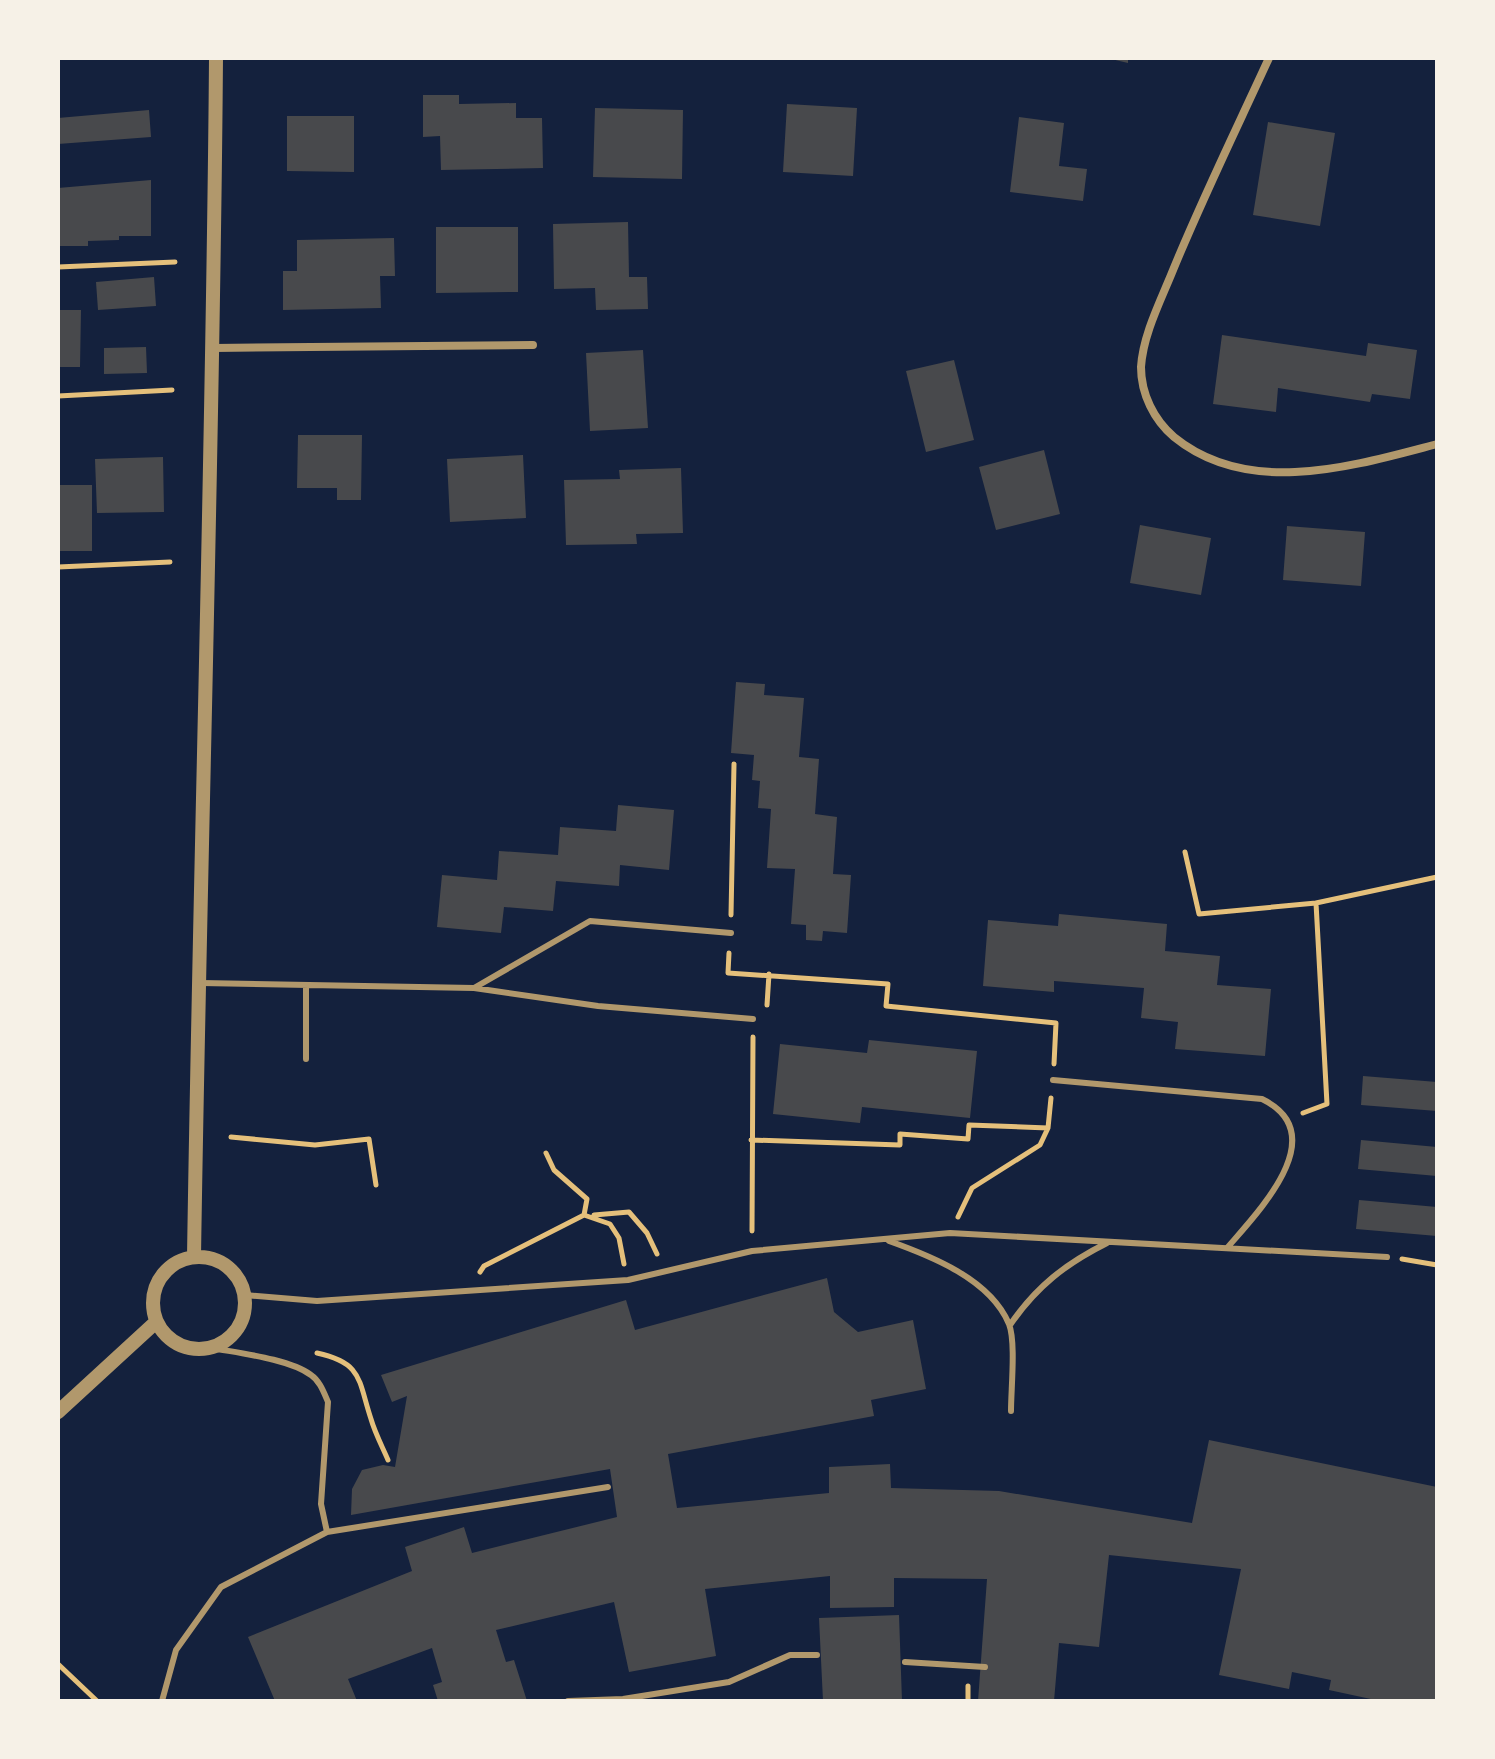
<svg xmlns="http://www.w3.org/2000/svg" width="1495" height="1759" viewBox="0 0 1495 1759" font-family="'Sofia Sans Condensed',sans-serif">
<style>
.building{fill:#48494c}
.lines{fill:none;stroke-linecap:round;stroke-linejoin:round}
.path{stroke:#e5c07b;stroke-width:5}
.service{stroke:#b1986c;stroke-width:6}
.minor{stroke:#b1986c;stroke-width:8}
.tertiary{stroke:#b1986c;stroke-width:14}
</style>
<rect width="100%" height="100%" fill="#14213d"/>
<path class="building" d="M1107,58H1128V63Z
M423,95H459V104L516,103V118H542L543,168L441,170L440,136L423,137Z
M787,104L857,108L853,176L783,172Z
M595,108L683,110L682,179L593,177Z
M149,110L151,137L58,144V118Z
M287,116H354V172L287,171Z
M1019,117L1064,123L1059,166L1087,169L1083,201L1010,192Z
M1268,122L1335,133L1320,226L1253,215Z
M151,180V236H119V240L88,241V246H58V188Z
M628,222L629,277H647L648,309L596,310L595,288L554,289L553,224Z
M436,227H518V292L436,293Z
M394,238L395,276H380L381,308L283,310V271H297V240Z
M154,277L156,306L98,310L96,282Z
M58,310H81L80,367H58Z
M1222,335L1366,356L1368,343L1417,350L1410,399L1372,394L1370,402L1278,388L1276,412L1213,404Z
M146,347L147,373L104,374V348Z
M643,350L648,428L590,431L586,353Z
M954,360L974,440L926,452L906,371Z
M298,435H362L361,500H337V488H297Z
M1044,450L1060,514L996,530L979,467Z
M523,455L526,518L450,522L447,459Z
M163,457L164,512L97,513L95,459Z
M681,468L683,533L636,534L637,544L566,545L564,480L620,479L619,470Z
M58,485H92V551H58Z
M1140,525L1211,538L1201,595L1130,583Z
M1287,526L1365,532L1361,586L1283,580Z
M736,682L765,684L764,695L804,698L799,757L819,759L815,814L837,817L833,874L851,875L847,933L823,931L822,941L806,940V925L791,924L795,869L767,868L771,809L758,808L760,781L752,780L754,755L731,753Z
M618,805L674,810L669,870L620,865L619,886L556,881L553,911L504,907L501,933L437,927L442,875L497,880L499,851L558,855L560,827L616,831Z
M1059,914L1167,924L1165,951L1220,956L1217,985L1271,989L1265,1056L1175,1049L1178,1022L1141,1018L1144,988L1054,981V992L983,986L988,920L1058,926Z
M869,1040L977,1051L970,1118L862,1107L860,1123L773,1114L780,1044L867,1053Z
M1363,1076L1437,1082V1111L1361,1105Z
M1361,1140L1437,1147V1176L1358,1169Z
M1359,1200L1437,1207V1236L1356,1229Z
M827,1278L834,1312L858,1332L913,1320L926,1389L871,1400L874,1416L668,1454L677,1508L829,1493V1467L890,1464L891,1488L999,1491L1192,1523L1209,1440L1437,1487V1701H1380L1329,1690L1331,1680L1292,1672L1289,1689L1219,1675L1241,1569L1109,1555L1099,1647L1059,1643L1054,1701H978L987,1579L894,1578V1607L830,1608V1576L705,1589L716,1656L629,1672L614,1602L496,1630L506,1662L514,1660L527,1701H438L433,1685L442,1682L432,1648L348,1679L357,1701H275L248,1637L412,1571L405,1547L464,1527L472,1553L617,1517L610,1469L351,1515L352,1489L362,1470L383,1465L395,1467L407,1396L392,1402L381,1375L626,1300L635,1330Z
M899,1615L902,1701H823L819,1618Z"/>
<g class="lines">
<path class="path" d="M58,267L175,262
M58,396L172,390
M58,567L170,562
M1185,852L1199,914L1316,903L1327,1104L1303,1113
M1316,903L1437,877
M731,915L734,764
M729,953L728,973L888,984L886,1006L1056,1023L1054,1064
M767,1005L769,974
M231,1137L315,1145L369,1139L376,1185
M751,1140L900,1145V1134L968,1139L969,1125L1048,1128
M546,1153L554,1170L587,1199L584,1215
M594,1215L629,1212L647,1233L657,1254
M958,1217L972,1188L1040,1145L1048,1128L1051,1098
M752,1231L753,1037
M1402,1259L1437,1265
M480,1272L484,1266L584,1215L610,1224L619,1238L624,1264
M317,1353C363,1363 358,1380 371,1419C375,1433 382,1446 388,1460
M58,1664L97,1701
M968,1701V1686"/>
<path class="service" d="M201,983L474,988L590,921L731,933
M474,988L598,1006L753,1019
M306,1059V985
M1053,1080L1262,1099C1334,1134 1259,1211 1227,1248
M889,1241C931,1256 990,1279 1009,1324C1016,1342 1011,1389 1011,1411
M245,1295L317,1301L628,1280L752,1251L950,1233L1387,1257
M1010,1325C1036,1287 1065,1264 1107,1243
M327,1532L608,1487
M905,1662L985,1667
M162,1701L176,1650L221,1587L327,1532L321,1504L328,1402C324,1393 320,1381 311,1375C290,1359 238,1353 212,1348
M568,1701L623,1699L729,1682L790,1655H817"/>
<path class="minor" d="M1269,58C1236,130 1201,201 1171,275C1159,304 1143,336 1141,367C1141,394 1154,420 1174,437C1249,498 1353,466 1437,444
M214,348L533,345"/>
<path class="tertiary" d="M153 1303a46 46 0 1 1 92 0a46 46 0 1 1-92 0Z
M194,1257C200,857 213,458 216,58
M58,1412L156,1322"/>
</g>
<rect width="1495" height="1759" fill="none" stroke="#f6f1e7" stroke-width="120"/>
</svg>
